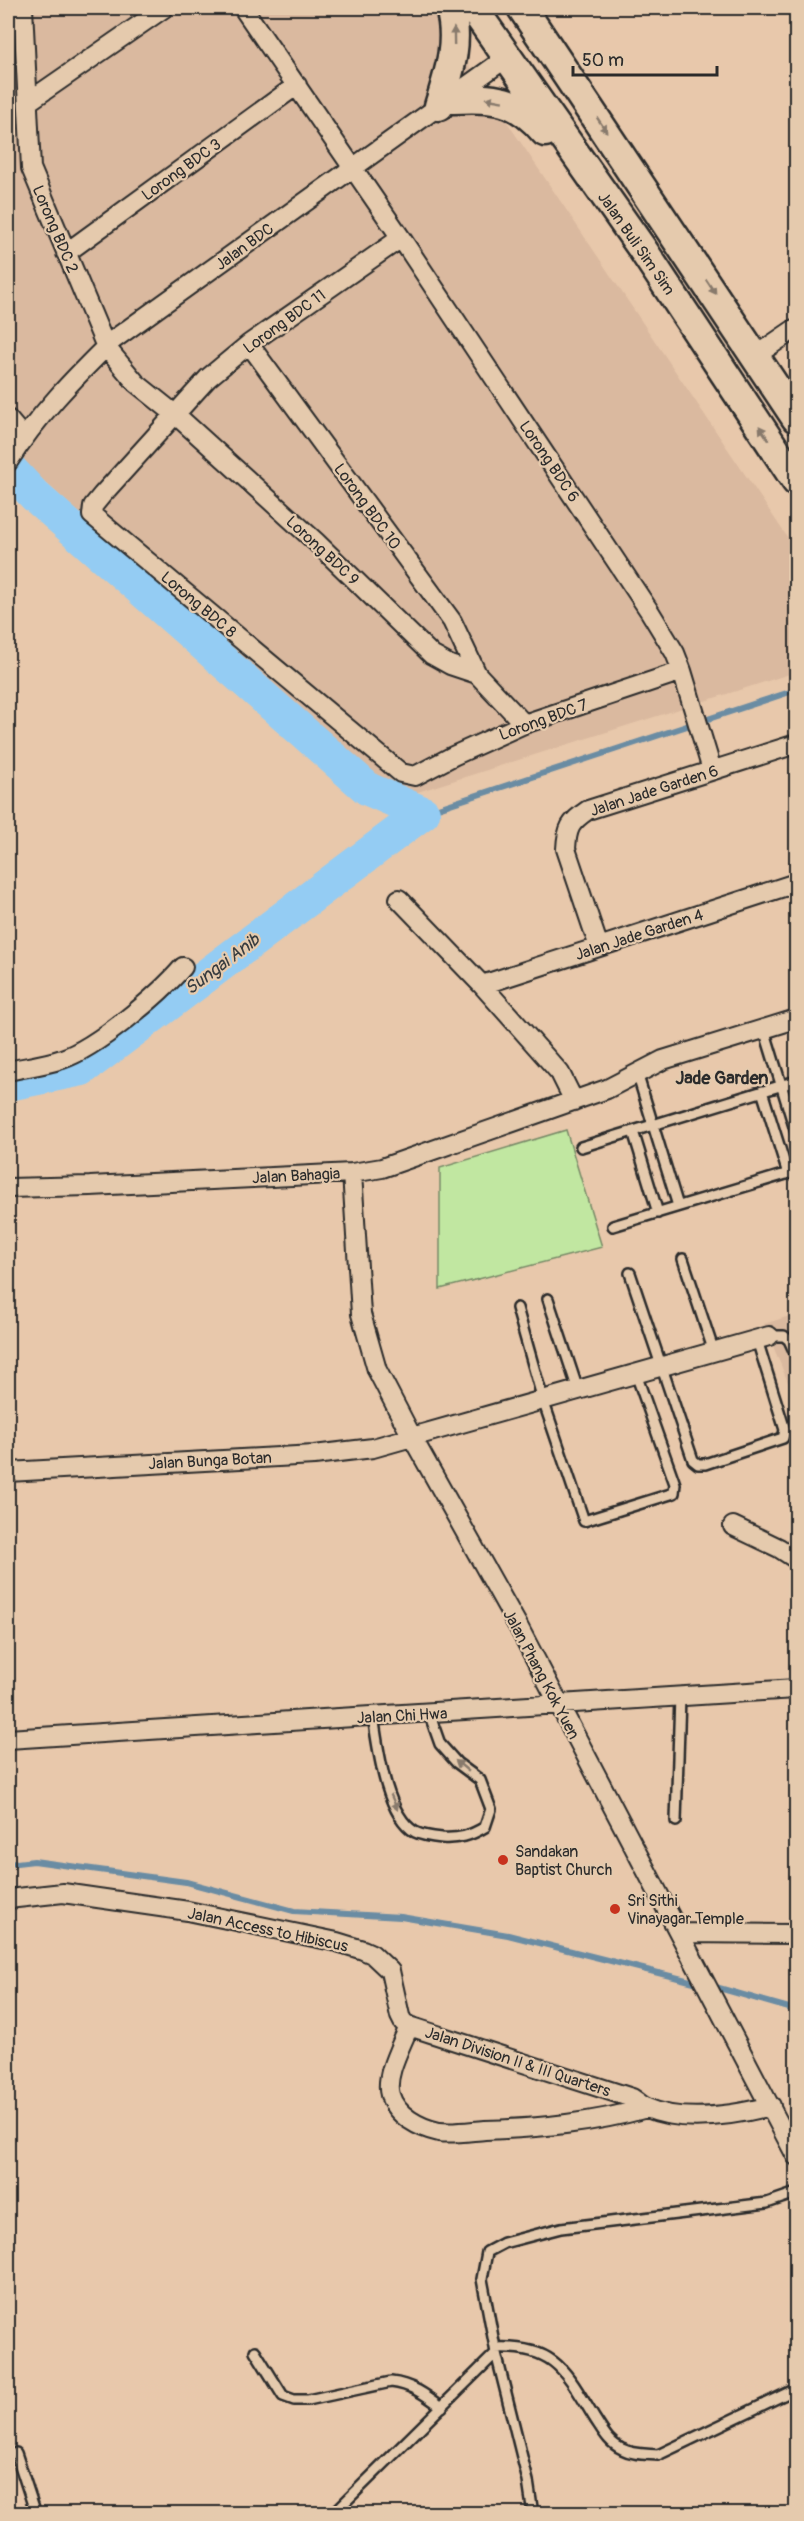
<svg xmlns="http://www.w3.org/2000/svg" width="804" height="2521" viewBox="0 0 804 2521" font-family="Pangolin,sans-serif">
<style>
.built{fill:#dab99f}
.green{fill:#c1e7a1;stroke:#768966;stroke-width:1.5}
.lines{fill:none;stroke-linecap:round;stroke-linejoin:round}
.stream{stroke:#6a8ca3;stroke-width:6}
.river{stroke:#94ccf3;stroke-width:34}
.lane-casing{stroke:#2b2b2b;stroke-width:14}
.street-casing{stroke:#2b2b2b;stroke-width:22}
.primary-casing{stroke:#2b2b2b;stroke-width:33}
.lane{stroke:#e5caad;stroke-width:9}
.street{stroke:#e5caad;stroke-width:18}
.primary{stroke:#e5caad;stroke-width:28}
.oneway{fill:#887a6c}
.poi-dot{fill:#c8321e;stroke:#e5caad;stroke-width:2}
.labels{text-anchor:middle;stroke-width:4.5;stroke-linejoin:round;paint-order:stroke}
.street-label{font-size:16px;fill:#2b2b2b;stroke:#e5caad}
.poi-label{font-size:16px;fill:#2b2b2b;stroke:#e5caad;text-anchor:start}
.water-label{font-size:18px;font-style:italic;fill:#363b3f;stroke:#e5caad}
.neighbourhood-label{font-size:18px;font-weight:bold;fill:#2b2b2b;stroke:#e5caad}
</style>
<rect width="100%" height="100%" fill="#e8c8ab"/>
<filter id="ink" filterUnits="userSpaceOnUse"><feTurbulence type="fractalNoise" baseFrequency=".0167" numOctaves="2"/><feDisplacementMap in="SourceGraphic" scale="12" xChannelSelector="R" yChannelSelector="G"/><feConvolveMatrix kernelMatrix="1 2 1 2 8 2 1 2 1" color-interpolation-filters="sRGB"/></filter>
<g filter="url(#ink)">
<path class="built" d="M8,8H430L796,550V672L408,795L373,781L8,448Z
M796,1314V1402L764,1324Z"/>
<path class="green" d="M566,1130L602,1247L440,1289V1168Z"/>
<g class="lines">
<path class="stream" d="M423,813L796,690
M8,1864L34,1861L186,1882L294,1911L401,1917L508,1935L702,1984
M712,1986L796,2010"/>
<path class="river" d="M8,467L35,496L368,789L423,813
M8,1084L82,1069L423,813"/>
<g class="lane-casing">
<path id="lane" d="M764,1029L796,1133
M637,1073L678,1206
M762,1091L788,1174
M633,1131L658,1213
M581,1147L796,1081
M613,1226L796,1171
M683,1259L714,1352
M630,1273L693,1460L698,1464H705L783,1438L785,1430L757,1340
M548,1299L578,1390
M517,1308L543,1400L584,1521L674,1493L675,1484L636,1374
M769,1336H784L789,1340L796,1355
M373,1716C378,1747 385,1814 415,1832C423,1836 432,1837 442,1838C459,1839 470,1836 485,1827L491,1809L480,1780L457,1763L440,1744L429,1713
M676,1821L680,1696
M495,2348C556,2345 566,2372 595,2419C603,2431 609,2443 622,2449C633,2455 647,2454 658,2455L796,2389
M255,2351L283,2396L294,2400H308L391,2382C411,2384 426,2395 442,2407
M16,2453L36,2514
M333,2514L496,2353
M533,2514L528,2481L496,2353L482,2279L487,2252L504,2243L561,2228L767,2203L796,2193"/>
</g>
<g class="street-casing">
<path id="street" d="M23,8L31,168L106,347L136,383L176,415L316,542L432,655L450,665L477,674
M243,8L401,238L650,612L675,653L682,671L712,770
M28,102L164,8
M401,238L249,344L208,378L102,495L93,506L92,515L401,773L415,776L453,756L524,724L682,671
M66,253L297,85
M249,344L452,621L477,674L524,724
M755,356L796,328
M8,419L24,438
M8,462C36,417 75,377 113,340L506,58
M399,899L482,985L560,1073L574,1101
M599,947L566,849C567,828 570,822 588,810L796,744
M482,985L796,883
M8,1071C26,1067 44,1065 62,1059C96,1048 159,995 183,967
M352,1173L361,1314L377,1370L412,1437L518,1626L796,2156
M8,1188L90,1186L352,1173L382,1168L607,1089L663,1060L796,1019
M8,1472L314,1455L373,1448L769,1336
M733,1526L779,1548L796,1559
M8,1739L796,1689
M8,1899L63,1893L188,1911L337,1942L363,1950L372,1954L390,1971L400,2016L403,2022L409,2026L632,2098C637,2101 642,2106 647,2108C683,2124 735,2115 771,2106
M679,1933L796,1934
M409,2026C402,2045 384,2075 390,2095C396,2116 420,2128 439,2132C453,2134 471,2131 485,2130C541,2128 593,2123 647,2108"/>
</g>
<g class="primary-casing">
<path id="primary" d="M473,8L641,247L796,481
M522,8L796,418
M449,99C492,98 515,96 545,132
M439,106C449,73 460,42 450,8"/>
</g>
<use href="#lane" class="lane"/>
<use href="#street" class="street"/>
<use href="#primary" class="primary"/>
</g>
<defs><path id="oneway-solid" d="M-6-.8H1V-3.2L6.5 0L1 3.2V.8H-6Z" transform="scale(1.5)"/></defs>
<g class="oneway">
<use href="#oneway-solid" transform="translate(454 36) rotate(-91)"/>
<use href="#oneway-solid" transform="translate(494 100) rotate(-170)"/>
<use href="#oneway-solid" transform="translate(602 125) rotate(56)"/>
<use href="#oneway-solid" transform="translate(711 287) rotate(56)"/>
<use href="#oneway-solid" transform="translate(764 433) rotate(-124)"/>
<use href="#oneway-solid" transform="translate(462 1766) rotate(-140)"/>
<use href="#oneway-solid" transform="translate(394 1802) rotate(66)"/>
</g>
</g>
<g class="poi-dot">
<circle cx="503" cy="1860" r="6"/>
<circle cx="615" cy="1909" r="6"/>
</g>
<g class="labels">
<g class="street-label">
<text transform="translate(181 169) rotate(-36)" y="6">Lorong BDC 3</text>
<text transform="translate(56 229) rotate(67)" y="6">Lorong BDC 2</text>
<text transform="translate(637 243) rotate(55)" y="6">Jalan Buli Sim Sim</text>
<text transform="translate(244 246) rotate(-36)" y="6">Jalan BDC</text>
<text transform="translate(284 321) rotate(-36)" y="6">Lorong BDC 11</text>
<text transform="translate(550 461) rotate(56)" y="6">Lorong BDC 6</text>
<text transform="translate(368 506) rotate(54)" y="6">Lorong BDC 10</text>
<text transform="translate(323 550) rotate(43)" y="6">Lorong BDC 9</text>
<text transform="translate(199 604) rotate(40)" y="6">Lorong BDC 8</text>
<text transform="translate(543 719) rotate(-20)" y="6">Lorong BDC 7</text>
<text transform="translate(654 790) rotate(-18)" y="6">Jalan Jade Garden 6</text>
<text transform="translate(639 934) rotate(-18)" y="6">Jalan Jade Garden 4</text>
<text transform="translate(296 1175) rotate(-3)" y="6">Jalan Bahagia</text>
<text transform="translate(210 1460) rotate(-3)" y="6">Jalan Bunga Botan</text>
<text transform="translate(542 1674) rotate(62)" y="6">Jalan Phang Kok Yuen</text>
<text transform="translate(402 1715) rotate(-3)" y="6">Jalan Chi Hwa</text>
<text transform="translate(268 1929) rotate(12)" y="6">Jalan Access to Hibiscus</text>
<text transform="translate(518 2061) rotate(18)" y="6">Jalan Division II &amp; III Quarters</text>
</g>
<g class="poi-label">
<text x="515" y="1857">Sandakan<tspan x="515" dy="18">Baptist Church</tspan></text>
<text x="627" y="1906">Sri Sithi<tspan x="627" dy="18">Vinayagar Temple</tspan></text>
</g>
<g class="water-label">
<text transform="translate(222 964) rotate(-37)" y="6">Sungai Anib</text>
</g>
<g class="neighbourhood-label">
<text x="722" y="1084">Jade Garden</text>
</g>
</g>
<rect width="804" height="2521" fill="none" stroke="#e5caad" stroke-width="30"/>
<rect x="15" y="15" width="774" height="2491" fill="none" stroke="#2b2b2b" stroke-width="2" filter="url(#ink)"/>
<path d="M573 66v9h144v-9" fill="none" stroke="#2b2b2b" stroke-width="3"/>
<text x="582" y="66" font-size="18" fill="#2b2b2b" stroke="#e5caad" stroke-width="4.5" paint-order="stroke">50 m</text>
</svg>
